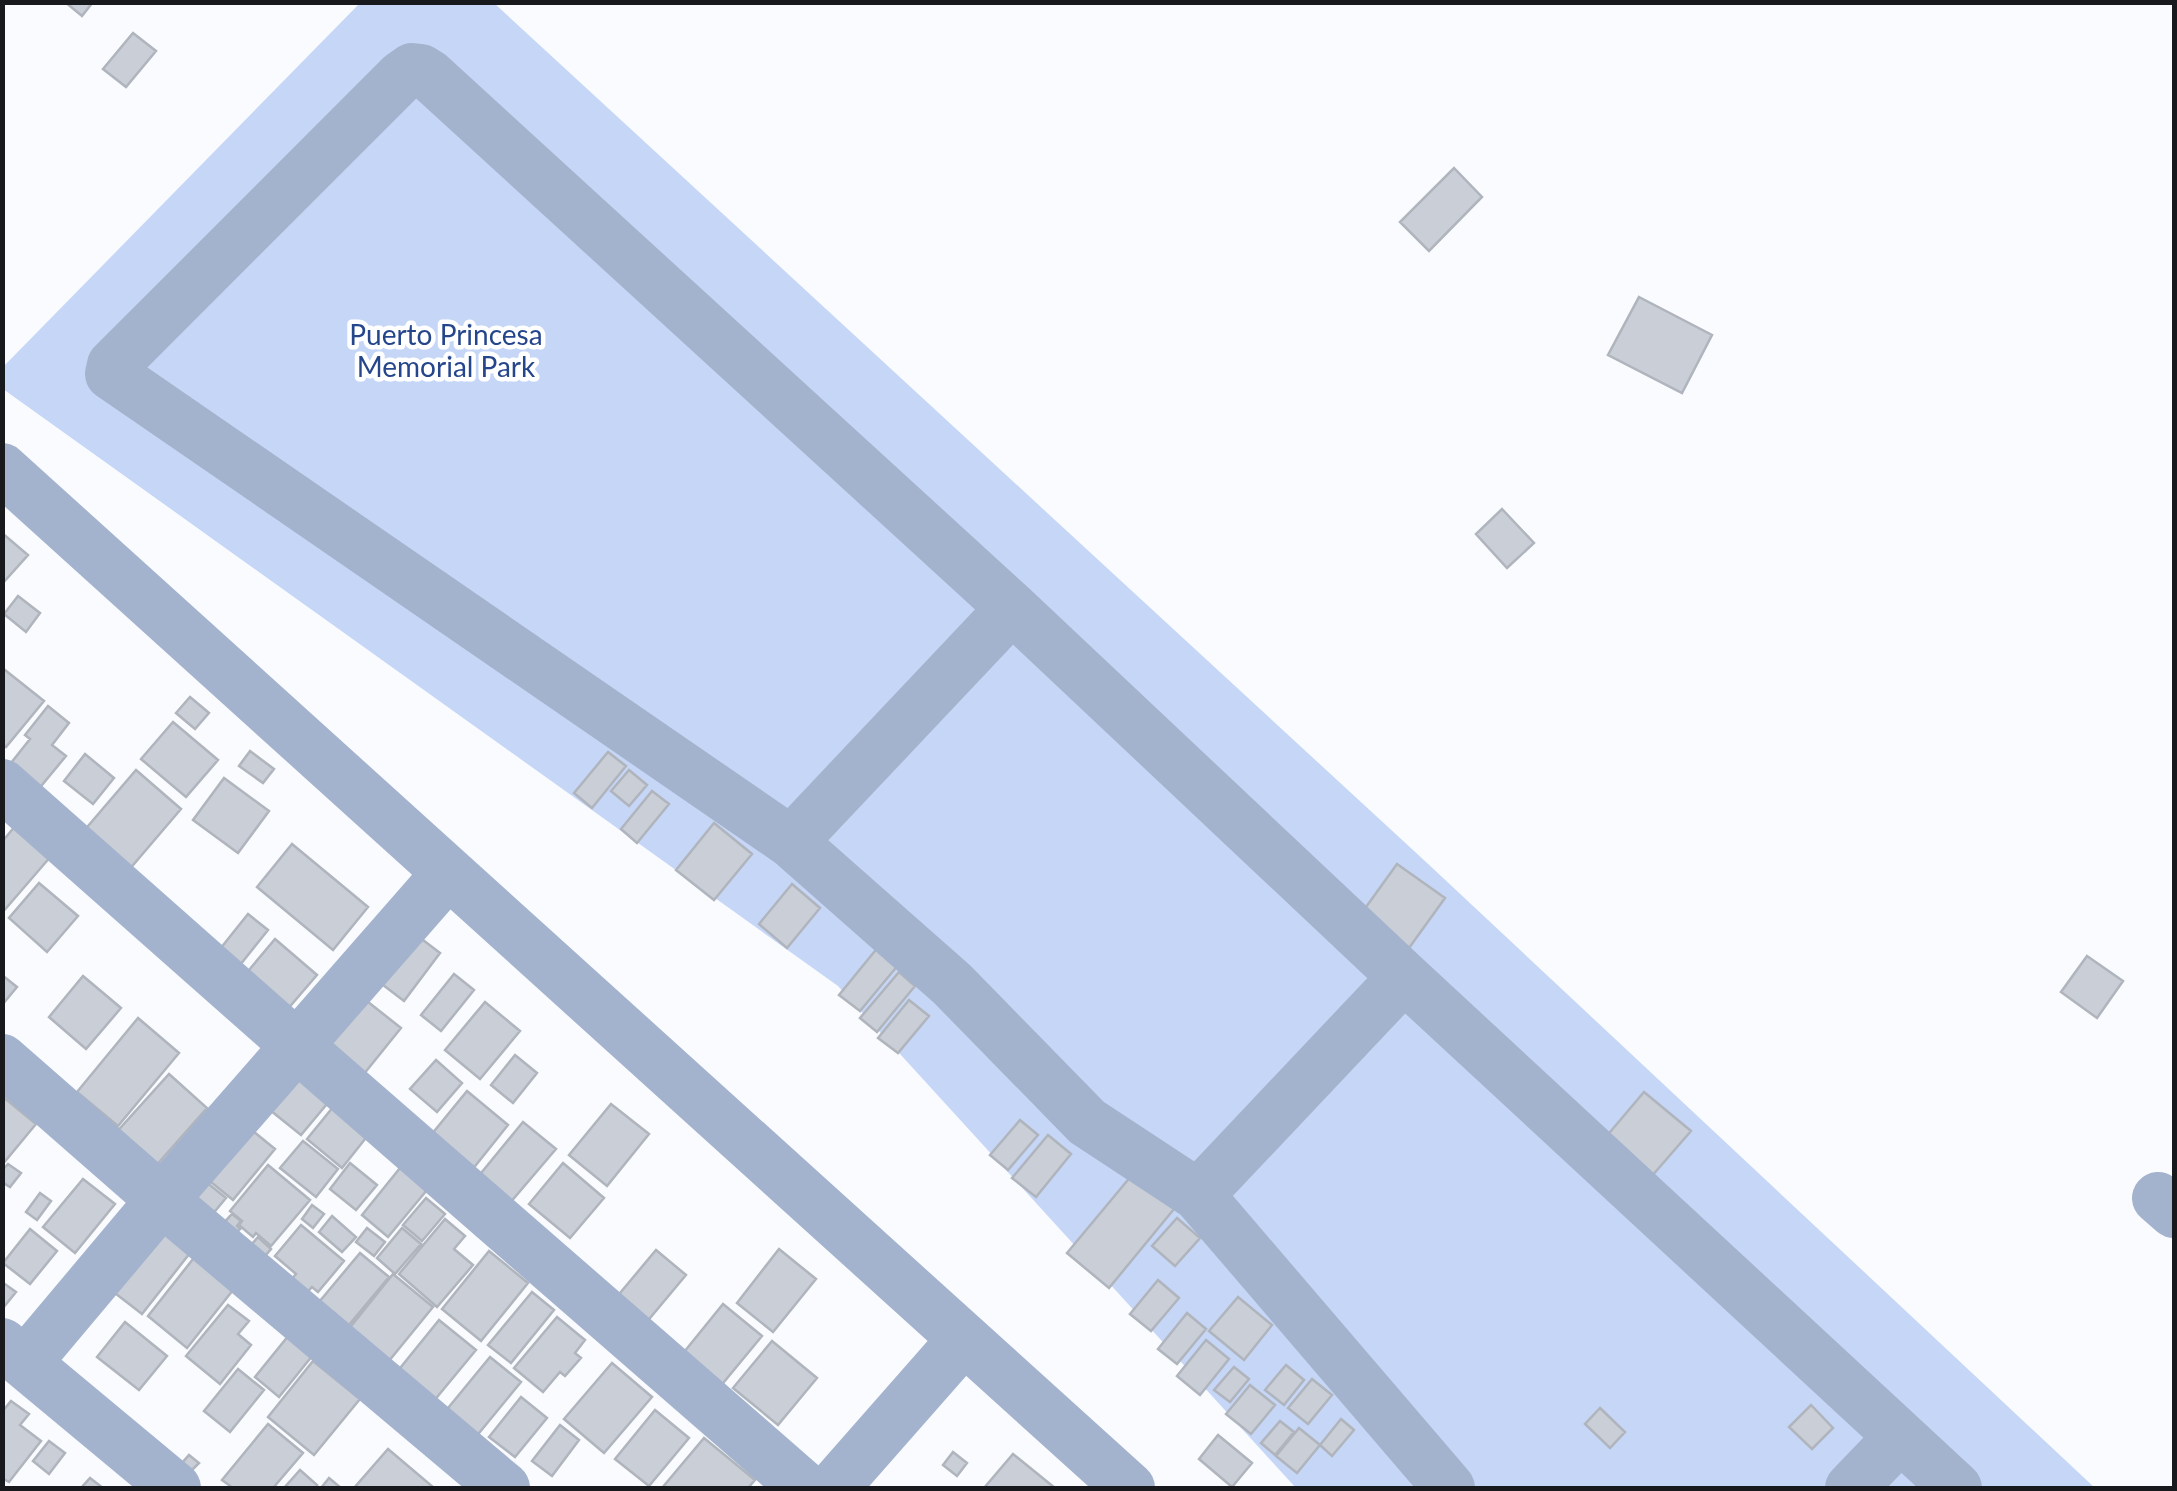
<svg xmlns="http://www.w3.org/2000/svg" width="2177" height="1491" viewBox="0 0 2177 1491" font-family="Lato,sans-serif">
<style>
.green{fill:#c6d6f6}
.building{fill:#c9ced7;stroke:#afb4bd;stroke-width:2.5}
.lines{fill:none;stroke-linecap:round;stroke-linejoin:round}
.minor{stroke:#a4b3cd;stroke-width:52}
.labels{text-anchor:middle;stroke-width:9;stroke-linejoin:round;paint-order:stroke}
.park-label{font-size:28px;fill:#26468c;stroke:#fff}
</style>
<rect width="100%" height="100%" fill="#f9fbff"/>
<path class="green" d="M360,3H494L1426,862L2095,1488H1296L838,986L3,389V367Z"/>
<path class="building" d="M65,2H93L82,16Z
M133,33L156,51L126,87L103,69Z
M1454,168L1482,197L1429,251L1400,222Z
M1639,297L1712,335L1682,393L1608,355Z
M1502,509L1534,543L1507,568L1476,534Z
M2,533L28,555L2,584Z
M18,596L40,613L26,632L4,614Z
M5,670L44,701L6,747L2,744V673Z
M190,697L209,713L195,729L176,713Z
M48,706L69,723L52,745L66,756L37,791L7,768L30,739L25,735Z
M173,722L218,760L186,797L141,759Z
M250,751L274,769L263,783L239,766Z
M608,752L626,766L592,808L574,793Z
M85,754L114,778L93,804L64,781Z
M136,770L181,809L128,871L82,833Z
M629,770L647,785L629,806L611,791Z
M224,778L269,811L238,853L193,820Z
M652,791L669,804L637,843L621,829Z
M714,823L752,854L714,900L676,870Z
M16,825L52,855L2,913V842Z
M292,844L368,907L333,950L257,887Z
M1397,864L1445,898L1409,948L1361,914Z
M39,883L78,916L47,952L9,918Z
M792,884L820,908L787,948L759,924Z
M248,914L268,930L236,970L216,954Z
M406,927L440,953L404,1001L370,975Z
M275,939L317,975L286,1011L244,976Z
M879,946L899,964L860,1011L839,995Z
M2087,956L2123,981L2097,1018L2061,992Z
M899,972L915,986L877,1032L860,1018Z
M454,974L474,990L441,1031L421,1015Z
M2,975L17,987L2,1005Z
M83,976L121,1008L86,1049L49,1017Z
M358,994L401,1028L359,1080L316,1046Z
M909,1000L929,1016L898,1053L878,1038Z
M485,1002L520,1031L480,1079L445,1050Z
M138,1018L179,1053L118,1126L77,1092Z
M515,1055L537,1073L513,1103L491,1085Z
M436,1060L462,1083L437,1112L410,1089Z
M292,1064L332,1098L301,1135L260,1102Z
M169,1074L207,1108L153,1169L114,1135Z
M467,1091L508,1125L464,1180L422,1146Z
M1644,1092L1691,1131L1651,1177L1605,1138Z
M2,1096L36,1124L2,1165Z
M338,1101L373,1129L342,1168L307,1139Z
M611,1104L649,1134L607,1186L569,1155Z
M1020,1120L1038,1135L1008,1170L990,1155Z
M523,1122L556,1149L509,1204L477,1178Z
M248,1127L275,1149L233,1200L206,1178Z
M1048,1135L1071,1154L1036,1197L1012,1178Z
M303,1141L338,1169L316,1197L280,1168Z
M350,1163L377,1185L356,1210L330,1189Z
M563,1163L604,1198L570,1238L529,1204Z
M8,1164L21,1173L10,1187L2,1182V1170Z
M268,1165L310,1200L271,1246L256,1233L253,1237L239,1225L242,1221L230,1211Z
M400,1168L427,1190L388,1237L362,1215Z
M195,1173L226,1198L211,1216L180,1190Z
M1132,1175L1174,1209L1109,1288L1067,1253Z
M83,1179L115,1204L75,1253L43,1227Z
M40,1193L51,1201L37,1220L26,1212Z
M426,1198L445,1214L422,1241L403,1225Z
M312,1205L324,1214L313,1228L302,1219Z
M232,1214L241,1221L237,1226L240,1229L232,1238L220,1227Z
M332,1216L356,1237L342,1252L319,1232Z
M1177,1218L1200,1238L1175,1266L1152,1246Z
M445,1219L465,1236L454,1249L473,1265L437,1307L399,1274Z
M151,1223L190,1253L142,1314L102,1283Z
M301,1225L344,1261L318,1292L312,1287L300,1300L284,1288L296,1274L275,1256Z
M367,1228L385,1242L374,1256L356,1242Z
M402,1228L421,1244L395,1274L377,1258Z
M30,1229L57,1251L30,1284L3,1263Z
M258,1237L271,1249L258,1264L245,1252Z
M779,1249L816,1279L773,1332L737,1303Z
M656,1250L686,1275L645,1324L615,1299Z
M489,1251L528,1283L481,1341L442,1309Z
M360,1253L389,1277L343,1332L314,1308Z
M197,1254L237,1285L187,1348L148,1316Z
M393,1274L433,1307L384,1367L344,1335Z
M1158,1280L1179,1298L1151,1331L1130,1314Z
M2,1282L16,1292L3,1308H2Z
M532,1292L554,1310L511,1363L488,1345Z
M1238,1297L1272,1325L1244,1360L1209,1331Z
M723,1304L762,1336L719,1388L680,1357Z
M228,1305L249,1321L238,1334L251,1345L220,1384L186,1356Z
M1187,1313L1206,1329L1177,1364L1158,1349Z
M557,1317L585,1340L575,1353L581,1358L565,1376L560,1372L543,1392L514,1368Z
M439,1320L476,1350L428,1408L392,1378Z
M125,1322L167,1356L139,1390L97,1357Z
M289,1335L313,1355L279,1397L255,1377Z
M1206,1340L1229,1359L1200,1395L1177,1376Z
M772,1341L817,1378L778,1425L733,1388Z
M490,1357L521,1382L470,1444L439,1419Z
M313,1361L360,1399L314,1455L268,1417Z
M612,1363L652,1397L604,1453L564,1419Z
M1286,1365L1304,1380L1284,1405L1265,1390Z
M1234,1367L1249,1379L1230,1402L1214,1390Z
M238,1369L264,1390L230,1432L204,1411Z
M1312,1379L1332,1395L1308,1424L1288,1408Z
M1250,1385L1275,1405L1251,1434L1226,1414Z
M521,1397L547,1418L515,1457L489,1437Z
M11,1401L29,1414L20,1425L41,1441L9,1482L2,1478V1412Z
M1811,1405L1833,1428L1812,1449L1789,1427Z
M1600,1408L1625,1432L1610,1448L1585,1424Z
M655,1410L689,1438L649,1486L615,1459Z
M1341,1419L1354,1430L1332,1456L1320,1445Z
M1280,1421L1294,1432L1275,1455L1261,1443Z
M268,1424L303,1453L273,1488H233L222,1480Z
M560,1425L579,1440L552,1476L532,1461Z
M1299,1428L1320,1445L1297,1473L1276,1456Z
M1218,1435L1252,1463L1232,1487L1199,1459Z
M704,1438L755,1480L748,1488H662Z
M49,1441L65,1453L49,1474L33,1461Z
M388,1449L433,1487L432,1488H354Z
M953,1452L967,1463L957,1476L943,1465Z
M1013,1454L1055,1488H984Z
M189,1455L199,1463L191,1471L182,1463Z
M300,1470L317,1485L314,1488H284Z
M90,1478L103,1488H81Z
M329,1478L341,1488H321Z"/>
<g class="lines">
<path class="minor" d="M2,469L1129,1488
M2,785L296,1045L805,1488
M791,842L1012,608
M2,1060L162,1200L504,1488
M1198,1195L1404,977
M2158,1198L2174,1212
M2,1344L175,1488
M25,1363L162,1200L448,873
M833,1488L964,1339
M1449,1488L1198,1195L1087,1122L952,984L791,842L111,374L113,365L402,76L412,69L421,70L429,75L1012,608L1404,977L1956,1488
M1851,1488L1900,1437"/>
</g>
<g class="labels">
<g class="park-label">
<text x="446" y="345">Puerto Princesa<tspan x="446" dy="32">Memorial Park</tspan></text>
</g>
</g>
<rect width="2177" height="1491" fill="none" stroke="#17191c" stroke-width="10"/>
</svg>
